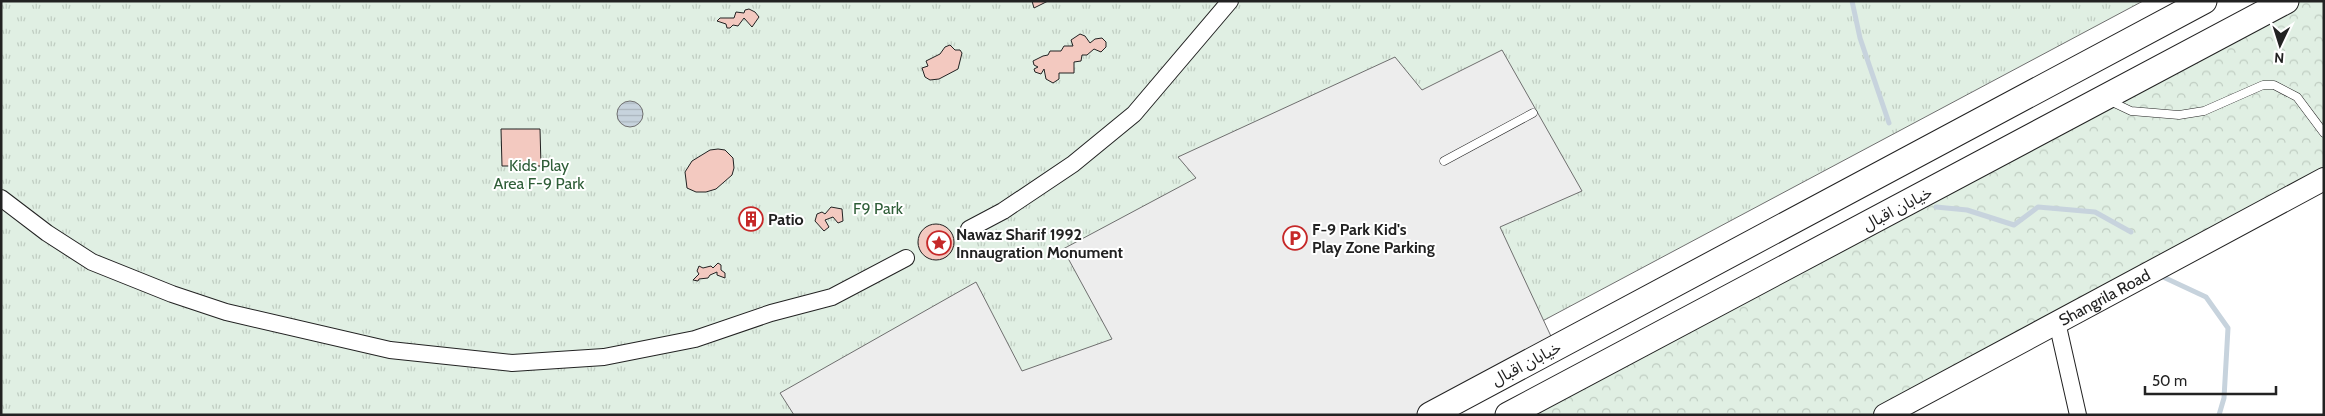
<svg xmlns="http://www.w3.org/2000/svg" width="2325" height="416" viewBox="0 0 2325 416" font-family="Cabin,'Noto Sans Arabic',sans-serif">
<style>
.grass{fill:url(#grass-tufts);stroke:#6f6f6f}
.forest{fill:url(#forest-crowns);stroke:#6f6f6f}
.parking{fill:#ededed;stroke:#6f6f6f}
.water{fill:url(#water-rules);stroke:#6f6f6f}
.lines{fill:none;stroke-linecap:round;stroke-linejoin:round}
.stream{stroke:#c7d3dd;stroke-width:5}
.building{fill:#f3c9c0;stroke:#222}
.lane-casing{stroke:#222;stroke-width:9}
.street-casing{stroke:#222;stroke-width:18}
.secondary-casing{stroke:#222;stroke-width:24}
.primary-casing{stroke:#222;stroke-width:27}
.lane{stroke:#fff;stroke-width:8}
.street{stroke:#fff;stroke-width:16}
.secondary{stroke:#fff;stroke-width:22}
.primary{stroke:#fff;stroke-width:25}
.labels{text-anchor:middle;stroke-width:4;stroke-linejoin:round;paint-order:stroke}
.park-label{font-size:16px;fill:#2f5e38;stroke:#fff}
.street-label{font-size:16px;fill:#222;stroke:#fff}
.poi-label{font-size:16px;font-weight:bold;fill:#222;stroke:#fff;text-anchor:start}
</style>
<defs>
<pattern id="grass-tufts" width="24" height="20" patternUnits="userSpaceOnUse" patternTransform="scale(1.25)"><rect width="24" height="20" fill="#e0efe3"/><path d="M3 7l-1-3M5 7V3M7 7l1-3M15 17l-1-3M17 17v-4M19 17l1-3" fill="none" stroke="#c0cdc2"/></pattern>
<pattern id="forest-crowns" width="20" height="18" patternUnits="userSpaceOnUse" patternTransform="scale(1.25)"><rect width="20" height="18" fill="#e0efe3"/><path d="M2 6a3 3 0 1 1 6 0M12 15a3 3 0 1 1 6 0" fill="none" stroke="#c0cdc2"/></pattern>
<pattern id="water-rules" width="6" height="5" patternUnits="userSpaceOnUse" patternTransform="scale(1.25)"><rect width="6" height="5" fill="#c7d3dd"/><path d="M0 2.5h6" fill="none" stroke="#abb5bd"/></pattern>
</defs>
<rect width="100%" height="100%" fill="#fff"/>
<path class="grass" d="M1,1H2143L1366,415H1Z"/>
<path class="forest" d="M2286,1H2324V179L1885,415H1508Z"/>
<path class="parking" d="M1502,50L1582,191L1500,227L1556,347L1430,415H794L780,393L976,282L1022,371L1112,339L1063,249L1196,178L1178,157L1395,57L1422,90Z"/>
<path class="water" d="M617 114a13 13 0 1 1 26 0a13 13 0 1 1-26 0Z"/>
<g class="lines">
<path class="stream" d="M1852,1L1860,38L1889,123
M1936,207L1967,210L2014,225L2038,207L2095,212L2131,232
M2161,276L2206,297L2228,328L2224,398L2219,415"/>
</g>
<path class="building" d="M1032,1H1048L1034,8Z
M749,9L755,12L759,17L752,27L744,18L738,26L733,25L730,28H727L726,24L717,21L720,18H734L736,12L744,13L745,10Z
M1080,34L1085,36L1090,43L1095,39L1102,38L1106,42V47L1101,52L1094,49L1087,55H1082L1081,61L1074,62V73H1059V79L1053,83L1046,79L1044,69L1041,74L1035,72L1034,69L1038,67L1034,65L1033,61L1043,56L1048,55L1050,51H1061L1064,46H1073L1071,40Z
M950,45L955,50H960L962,53L958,69L939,79L930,80L925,77L922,68L928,66L926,61L940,54L945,47Z
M501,129H540L541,166H502Z
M718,149L725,150L733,158L734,168L732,175L716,189L706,192H696L687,188L685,172L692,161L710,150Z
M831,207L842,209L843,221L838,223L833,217L825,220L829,227L824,231L815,221L817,214L822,212L825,214Z
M745 219a6 6 0 1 1 12 0a6 6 0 1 1-12 0Z
M918 242a18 18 0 1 1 36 0a18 18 0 1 1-36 0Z
M718,263L721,265V270L725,273V278L717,275V272L710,275L708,278L699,279L698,281L693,280L699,274L697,271L699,266L703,268L711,266L713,268Z"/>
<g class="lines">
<g class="lane-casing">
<path id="lane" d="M2110,101L2131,111L2179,115L2204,111L2263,85H2274L2297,97L2324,133
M1444,161L1533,113"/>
</g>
<g class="street-casing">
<path id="street" d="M1,198L47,233L92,262L172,294L226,312L390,350L512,363L604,357L695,339L771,313L832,297L906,258
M969,229L1003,211L1073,164L1134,114L1230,1
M2057,322L2078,415"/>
</g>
<g class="secondary-casing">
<g id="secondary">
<path id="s1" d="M1885,415L2324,179"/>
</g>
</g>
<g class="primary-casing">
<path id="primary" d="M1430,415L2204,1
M1508,415L2286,1"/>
</g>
<use href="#lane" class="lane"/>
<use href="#street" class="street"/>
<use href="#secondary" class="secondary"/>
<use href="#primary" class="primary"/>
</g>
<defs>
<g id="building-ring" transform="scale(1.25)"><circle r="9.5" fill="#fff" stroke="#c62828" stroke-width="1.5"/><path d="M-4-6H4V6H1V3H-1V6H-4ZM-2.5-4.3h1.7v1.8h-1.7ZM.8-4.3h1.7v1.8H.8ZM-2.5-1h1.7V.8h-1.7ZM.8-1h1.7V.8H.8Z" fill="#c62828"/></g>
<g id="parking-ring" transform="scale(1.25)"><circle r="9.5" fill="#fff" stroke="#c62828" stroke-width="1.5"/><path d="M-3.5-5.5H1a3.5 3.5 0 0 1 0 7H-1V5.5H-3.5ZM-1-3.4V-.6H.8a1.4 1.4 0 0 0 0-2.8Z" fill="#c62828"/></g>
<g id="sight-ring" transform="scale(1.25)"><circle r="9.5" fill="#fff" stroke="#c62828" stroke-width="1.5"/><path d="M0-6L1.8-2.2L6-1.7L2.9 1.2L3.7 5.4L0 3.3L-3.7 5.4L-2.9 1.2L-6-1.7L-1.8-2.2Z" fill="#c62828"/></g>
</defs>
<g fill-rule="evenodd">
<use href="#building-ring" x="751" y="219"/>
<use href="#parking-ring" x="1295" y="238"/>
<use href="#sight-ring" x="939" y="243"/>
</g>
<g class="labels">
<g class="park-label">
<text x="539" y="171">Kids Play<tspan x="539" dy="18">Area F-9 Park</tspan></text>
<text x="878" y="214">F9 Park</text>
</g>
<g class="street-label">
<text transform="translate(1897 208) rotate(-28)" y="6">خیابان اقبال</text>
<text dy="6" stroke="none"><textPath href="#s1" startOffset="249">Shangrila Road</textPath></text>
<text transform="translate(1526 363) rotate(-28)" y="6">خیابان اقبال</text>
</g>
<g class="poi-label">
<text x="768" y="225">Patio</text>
<text x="1312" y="235">F-9 Park Kid's<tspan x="1312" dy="18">Play Zone Parking</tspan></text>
<text x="956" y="240">Nawaz Sharif 1992<tspan x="956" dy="18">Innaugration Monument</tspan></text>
</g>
</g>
<rect width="2325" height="416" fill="none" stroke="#222222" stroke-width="5"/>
<g transform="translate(2280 45) rotate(184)" stroke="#ffffff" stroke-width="4" paint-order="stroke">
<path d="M0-4L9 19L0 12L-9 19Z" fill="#222222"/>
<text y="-8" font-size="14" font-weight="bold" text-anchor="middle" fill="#222222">N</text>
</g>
<path d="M2145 386v8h131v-8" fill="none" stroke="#222222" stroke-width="2.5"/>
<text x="2152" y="386" font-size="15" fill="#222222" stroke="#ffffff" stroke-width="4" paint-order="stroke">50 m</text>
</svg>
